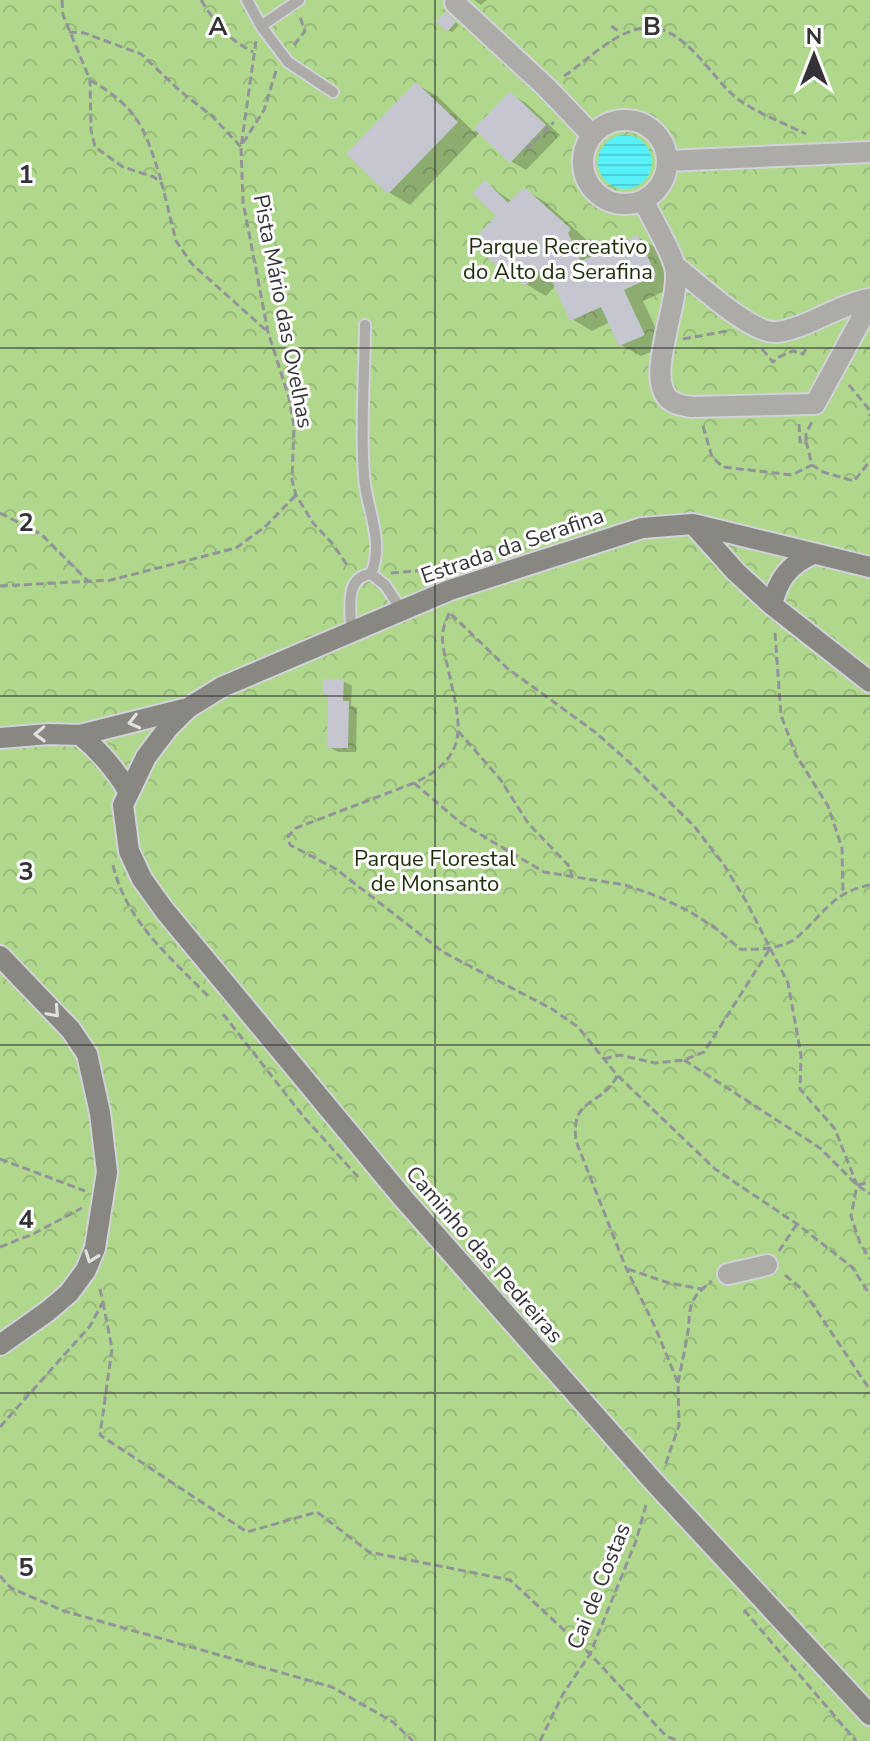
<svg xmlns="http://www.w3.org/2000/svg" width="870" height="1741" viewBox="0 0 870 1741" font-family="'Nunito Sans',sans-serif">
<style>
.forest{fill:url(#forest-crowns)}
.water{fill:url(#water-rules)}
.shadow{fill:#0003}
.building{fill:#c5c6cf}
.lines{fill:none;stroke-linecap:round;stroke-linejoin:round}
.lane-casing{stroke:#d1d2da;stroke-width:14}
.street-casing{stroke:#d1d2da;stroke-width:24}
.secondary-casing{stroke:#d1d2da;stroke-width:24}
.path{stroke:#93949a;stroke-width:3;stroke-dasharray:8 4;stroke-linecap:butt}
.lane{stroke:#acaba7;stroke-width:10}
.street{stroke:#acaba7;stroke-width:20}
.secondary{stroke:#888781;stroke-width:20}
.oneway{stroke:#e1e1e0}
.grid{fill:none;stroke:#343438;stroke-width:2;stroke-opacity:0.55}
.labels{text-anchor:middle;stroke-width:6;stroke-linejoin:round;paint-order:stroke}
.park-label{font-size:22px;fill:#1e2f0b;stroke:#fff}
.street-label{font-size:22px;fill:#343438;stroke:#fff}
.grid-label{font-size:26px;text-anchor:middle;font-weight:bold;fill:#343438;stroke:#fff;stroke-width:6;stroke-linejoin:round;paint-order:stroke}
</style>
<defs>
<pattern id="forest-crowns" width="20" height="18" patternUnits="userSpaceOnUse" patternTransform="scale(2)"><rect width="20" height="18" fill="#b0d88c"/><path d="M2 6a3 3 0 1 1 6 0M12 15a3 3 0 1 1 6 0" fill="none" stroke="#98ba7a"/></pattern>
<pattern id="water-rules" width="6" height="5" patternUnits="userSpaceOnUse" patternTransform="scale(2)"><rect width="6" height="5" fill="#58f0f9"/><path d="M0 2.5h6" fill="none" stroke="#4dced6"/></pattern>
</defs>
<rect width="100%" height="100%" fill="#f3f5fd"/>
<path class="forest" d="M0,0H870V1741H0Z"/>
<path class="water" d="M598 162a27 27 0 1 1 54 0a27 27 0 1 1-54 0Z"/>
<path class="shadow" d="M474,0H487L481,5Z
M450,17L459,25L452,32L448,30Z
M416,84L437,96L474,132L510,94L526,103L560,135L526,170L511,161L480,132L410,205L390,193L349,154Z
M485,183L513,202L524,190L544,201L589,242L586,244L593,258L638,237L658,249L675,286L643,301L664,346L641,356L621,345L610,322L592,331L572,319L556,285L546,296L504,271L490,243L499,216Z
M343,681L352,686L351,705L357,708L356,752H338L329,747L330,697L325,694Z"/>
<path class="building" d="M446,12L456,22L447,32L436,21Z
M416,82L458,122L388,194L346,154Z
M510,91L546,125L510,163L474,129Z
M485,180L508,203L524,187L571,229L568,233L581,261L638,235L656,275L624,290L645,335L619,346L601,307L570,321L545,266L525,286L507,268L503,272L480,251L488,243L479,234L496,216L472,193Z
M323,679H344L343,701H349L348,748H327L328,695H323Z"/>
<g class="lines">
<g class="lane-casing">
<path id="lane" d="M247,0L261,26L288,62L333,92
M261,26L299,0
M365,325C365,375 360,426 364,476C366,508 385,541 371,574
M351,630C351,609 344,577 371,574L385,585L401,609"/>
</g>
<g class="street-casing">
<path id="street" d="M455,3L546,87L592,135
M583 162a42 42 0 1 1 84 0a42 42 0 1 1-84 0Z
M667,161L870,152
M643,200C651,217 672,252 675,267C683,300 640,384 673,402C678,405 686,406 691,407L815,404L870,303
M675,266C696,282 752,335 777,332C809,328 838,304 870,299
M728,1274L767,1265"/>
</g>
<g class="secondary-casing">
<path id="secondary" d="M693,524L736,572L772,605L870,682
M870,567L693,524L642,528L450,590L222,687L188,708L168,728L146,757L123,805L129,851L142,879L165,911L403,1198L654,1482L870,1715
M772,605C778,579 789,565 813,554
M80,735C101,752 115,769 129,792
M0,738L49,734L80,735L184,709
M0,956L71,1030L87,1054L100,1113L107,1172L95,1248L86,1270L69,1293L48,1311L0,1345"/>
</g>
<path class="path" d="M62,0L63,15L90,80L91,130L95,147L123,167L154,177L162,184L176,241L192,264L268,332
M201,0C216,24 228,39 253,52
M611,26L621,33
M69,32L84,33L141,54L180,91L212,116L241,147
M256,41L241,147L243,202L268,332L289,398L294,426L292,480L296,495L313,523L332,543L349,568
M294,45L305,31L300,17
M564,76C588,60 614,32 643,28C685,23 710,78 739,100C759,114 784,123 806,134
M90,80C139,108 145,129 161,180
M243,143L264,110L276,71
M526,146L528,148L554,122
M683,339L727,331
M762,349L773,362L779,357L793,351L803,354L806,349
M849,385L868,408L870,416
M799,424L800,442L806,441L812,465L823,472L854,481L870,461
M703,426L712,457L723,467L792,475L812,465
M806,441V433L812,422
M0,513L41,534L88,581
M391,573L448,568
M0,586L111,580L236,548L266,526L296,495
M449,613C447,619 444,625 443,631C441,643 445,656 448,668C459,721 474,755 414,783L296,828L288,836L290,845L336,869L443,952L552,1009L578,1027L617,1075L715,1169L797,1224L852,1267L870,1295
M451,614L507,668L595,732L629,762L694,826L724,865L746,901L788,983L801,1055L800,1089L835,1129L857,1185L851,1216L860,1243L870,1259
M775,633L781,715L796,755L828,806L842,848L843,894
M458,731L500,779L528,823L570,867L572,878
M414,783L461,823L544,872L625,885L657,896L689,911L718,930L740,949C757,950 781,949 795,939C822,917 831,892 870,885
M113,865C126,921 169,956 208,996
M223,1014L303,1116L358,1177
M604,1059L620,1055L655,1063L684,1060L704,1052L771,947
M684,1060L820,1148L857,1185L870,1194
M617,1076C602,1107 570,1096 576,1141L626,1268L656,1329L678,1383L679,1425L665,1466
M0,1159L85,1191
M858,1185L870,1182
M0,1247L33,1234L82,1208
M779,1251L797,1224
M628,1269L669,1283L702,1289
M785,1275L803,1290L870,1390
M103,1302L112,1349L100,1435L247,1532L317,1512L369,1552L510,1580L590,1654L666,1736L679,1741
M678,1383C681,1368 684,1353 687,1338C692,1309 684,1302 712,1281
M0,1427L90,1326L103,1302L99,1285
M0,1576L11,1588L64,1611L332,1687L393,1722L413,1741
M744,1610L856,1741
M540,1741L563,1694L590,1654L636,1541L646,1505"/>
<use href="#lane" class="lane"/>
<use href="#street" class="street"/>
<use href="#secondary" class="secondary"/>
</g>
<defs><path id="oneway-chevron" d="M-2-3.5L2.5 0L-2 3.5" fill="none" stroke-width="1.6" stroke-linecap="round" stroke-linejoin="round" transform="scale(2)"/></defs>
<g class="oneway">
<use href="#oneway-chevron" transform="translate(134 722) rotate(166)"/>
<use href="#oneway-chevron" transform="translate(40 734) rotate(178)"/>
<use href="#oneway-chevron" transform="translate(54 1012) rotate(48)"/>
<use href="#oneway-chevron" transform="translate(91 1257) rotate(110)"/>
</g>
<path class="grid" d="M435,0V1741M0,348H870M0,696H870M0,1045H870M0,1393H870"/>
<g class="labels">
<g class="park-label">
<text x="558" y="254">Parque Recreativo<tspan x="558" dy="25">do Alto da Serafina</tspan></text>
<text x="435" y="866">Parque Florestal<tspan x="435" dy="25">de Monsanto</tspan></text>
</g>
<g class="street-label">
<text transform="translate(284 311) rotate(79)" y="8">Pista Mário das Ovelhas</text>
<text transform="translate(512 545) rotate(-19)" y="8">Estrada da Serafina</text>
<text transform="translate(485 1254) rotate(49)" y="8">Caminho das Pedreiras</text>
<text transform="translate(598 1586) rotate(-68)" y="8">Cai de Costas</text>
</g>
</g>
<g class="grid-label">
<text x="218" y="35">A</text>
<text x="652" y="35">B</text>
<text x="26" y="183">1</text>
<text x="26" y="531">2</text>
<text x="26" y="880">3</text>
<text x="26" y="1228">4</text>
<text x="26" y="1576">5</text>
</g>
<g transform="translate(814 56)" stroke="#ffffff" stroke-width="6" paint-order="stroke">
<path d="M0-6L14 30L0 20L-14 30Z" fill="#343438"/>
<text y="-12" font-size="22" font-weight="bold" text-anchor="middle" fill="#343438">N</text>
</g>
</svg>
